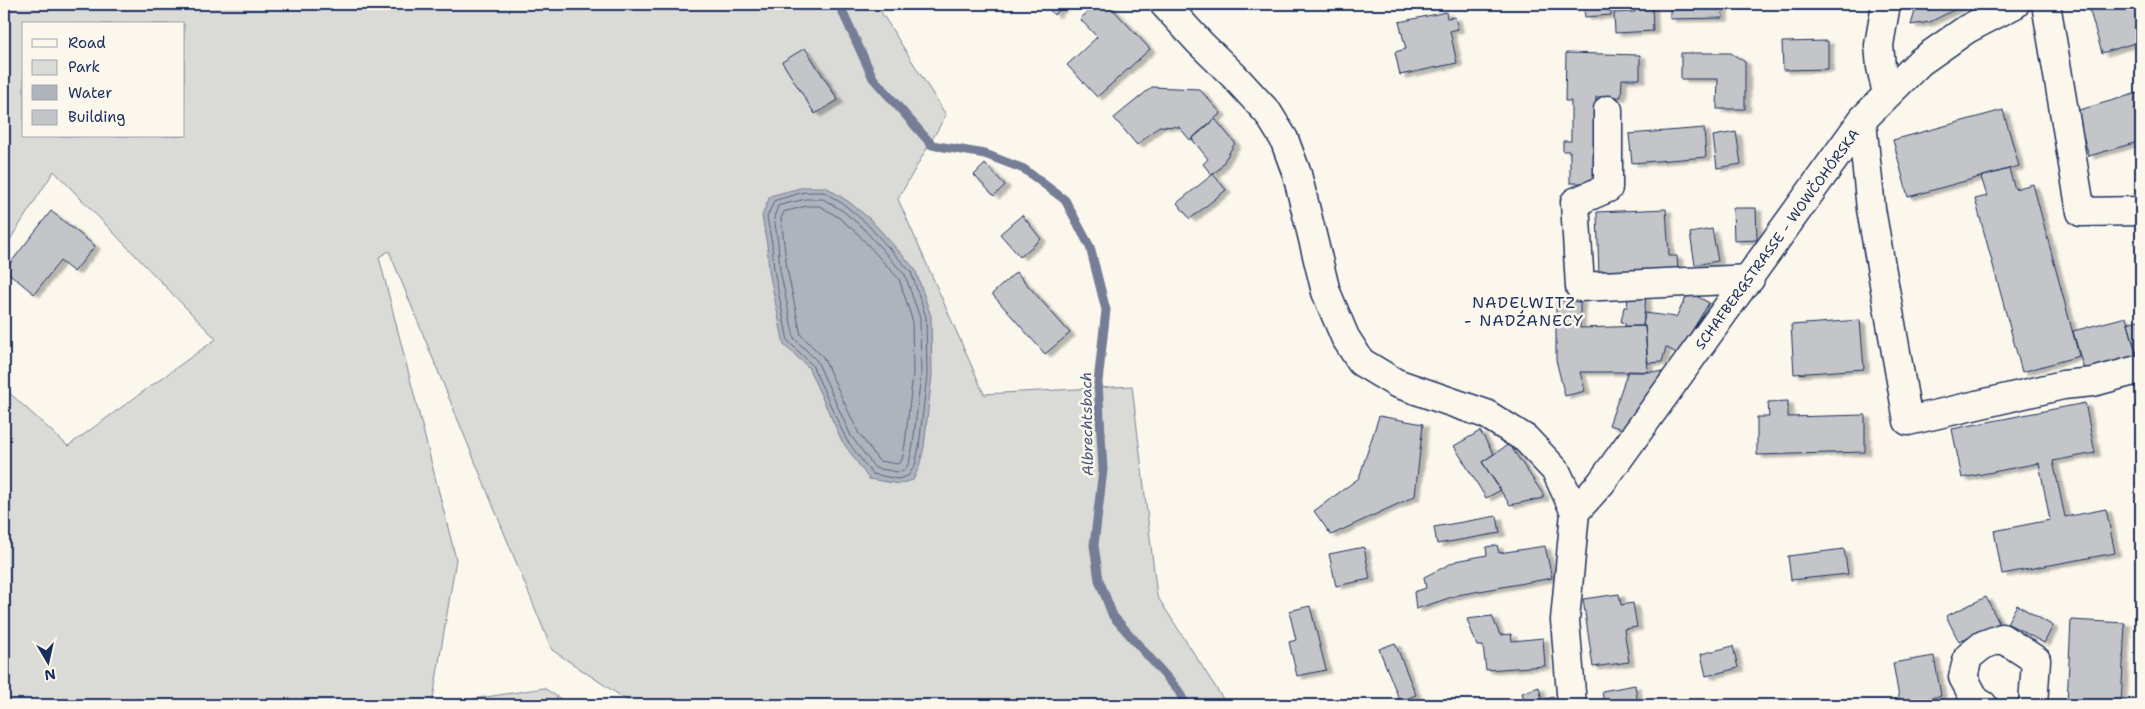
<svg xmlns="http://www.w3.org/2000/svg" width="2145" height="709" viewBox="0 0 2145 709" font-family="'Shantell Sans',sans-serif">
<style>
.green{fill:#dadad7;stroke:#7a849a;fill-rule:evenodd}
.water{fill:#afb3bb;stroke:#747e96}
.lines{fill:none;stroke-linecap:round;stroke-linejoin:round}
.shore{stroke:#566483;stroke-width:1}
.stream{stroke:#747e96;stroke-width:9}
.building{fill:#c3c5c9;stroke:#1b2f5e;filter:url(#shadow)}
.minor-casing{stroke:#1b2f5e;stroke-width:31}
.minor{stroke:#fbf7ec;stroke-width:28}
.labels{text-anchor:middle;stroke-width:5;stroke-linejoin:round;paint-order:stroke}
.street-label{font-size:14px;fill:#1b2f5e;stroke:#fbf7ec}
.water-label{font-size:15px;font-style:italic;fill:#47577a;stroke:#fbf7ec}
.quarter-label{font-size:16px;letter-spacing:1px;fill:#1b2f5e;stroke:#fbf7ec}
</style>
<defs>
<filter id="shadow"><feDropShadow dx="5.5" dy="3" stdDeviation="1" flood-color="#0004"/></filter>
</defs>
<rect width="100%" height="100%" fill="#fbf7ec"/>
<filter id="ink" filterUnits="userSpaceOnUse"><feTurbulence type="fractalNoise" baseFrequency=".02" numOctaves="2"/><feDisplacementMap in="SourceGraphic" scale="10" xChannelSelector="R" yChannelSelector="G"/><feConvolveMatrix kernelMatrix="1 2 1 2 8 2 1 2 1" color-interpolation-filters="sRGB"/></filter>
<g filter="url(#ink)">
<path class="green" d="M4,4H876L946,115L898,199L984,394L1132,386L1157,596L1227,705H634L552,650L389,251L379,257L456,559L432,705H4V388L68,446L216,339L54,171L4,249ZM24,24H184V136H24Z
M544,688L570,705H471L473,699Z"/>
<path class="water" d="M804,187H826L849,202L870,219L915,269L931,316L932,375L924,447L919,467L913,480L899,484L869,479L842,441L808,367L784,345L769,271L767,245L762,216L770,196Z"/>
<g class="lines">
<path class="shore" d="M805,192H824L846,206L866,223L911,272L926,317L927,375L919,447L915,465L908,476L898,479L872,474L846,439L812,365L788,341L774,270L772,244L767,217L774,201Z
M806,199H823L843,211L862,227L905,275L920,318L921,374L913,445L909,463L904,471L898,472L875,468L851,436L817,361L794,338L780,270L778,243L774,217L778,206Z
M807,206H820L838,217L857,233L899,279L912,319L913,374L905,444L902,460L898,464L879,461L858,432L823,357L801,335L787,269L781,218L784,212Z"/>
<path class="stream" d="M839,4L873,78L932,145L985,154L1024,169L1065,200L1090,247L1106,310L1098,382L1103,470L1094,545L1099,580L1113,616L1178,690L1186,705"/>
</g>
<path class="building" d="M1045,4H1066L1054,15Z
M1096,4H1108L1150,49L1097,97L1067,65L1097,37L1080,19Z
M1583,4H1610L1611,15L1585,17Z
M1634,4H1652L1653,31L1615,33L1614,13L1635,12Z
M1670,4H1722L1723,18L1670,19Z
M1917,4H1958L1960,7L1930,22L1911,25Z
M2104,4H2141V41L2102,53L2089,8Z
M1446,12L1447,18L1455,17L1458,29L1450,31L1457,63L1400,75L1395,52L1406,49L1399,22Z
M1828,41V69L1783,70L1782,42Z
M805,48L838,100L815,114L782,62Z
M1566,53L1640,55V79H1622L1621,97H1596L1595,183H1570V151H1563V141H1571V101H1565Z
M1681,53H1731L1745,62V109H1717L1718,79H1681Z
M1152,87L1199,89L1221,113L1190,140L1179,127L1159,126L1137,145L1114,118Z
M2141,92V141L2089,156L2076,111Z
M2003,110L2019,166L1908,197L1893,140Z
M1215,119L1235,143L1220,168L1212,175L1203,164L1208,159L1192,139Z
M1704,128L1706,157L1632,163L1629,134Z
M1736,132L1741,164L1717,168L1713,136Z
M985,164L1005,185L994,196L974,175Z
M2009,169L2015,189L2033,184L2079,356L2022,372L1975,199L1987,196L1981,177Z
M1213,174L1226,190L1190,219L1177,203Z
M1733,208H1756L1757,240L1734,241Z
M1666,209L1669,256H1677L1678,271L1599,275L1597,212Z
M51,211L95,246L74,272L60,261L34,294L5,270Z
M1022,215L1041,239L1020,257L1000,234Z
M1712,229L1718,261L1695,265L1690,233Z
M1016,272L1070,333L1045,354L992,294Z
M1689,292L1709,303L1678,354L1666,347L1662,362L1648,363L1645,326H1643L1645,313L1676,317Z
M1646,297L1643,326H1625V323L1621,322L1624,307H1627L1628,298Z
M1580,300V328L1645,326L1648,372H1580L1585,391L1565,396L1556,360V301Z
M2126,317L2137,356L2084,370L2073,331Z
M2141,319V351L2136,352L2128,323Z
M1860,320L1864,369L1794,374L1791,325Z
M1628,371L1662,372L1633,432L1609,425Z
M1788,401V417L1865,415V452L1757,455V417H1769L1768,402Z
M2085,403L2095,453L2053,461L2065,517L2106,509L2115,553L2002,574L1994,531L2050,520L2039,463L1962,478L1952,429Z
M1379,416L1423,424L1415,496L1331,535L1314,511L1359,478Z
M1480,431L1494,454L1482,462L1501,490L1486,498L1454,446Z
M1509,444L1543,494V498L1510,505L1482,462Z
M1497,516L1500,533L1437,544L1434,527Z
M1497,545L1499,553L1545,546L1552,578L1458,595L1416,609L1414,592L1426,588L1424,577L1456,561L1487,555L1486,547Z
M1364,547L1370,579L1336,586L1329,554Z
M1844,549L1848,574L1791,580L1788,556Z
M1619,594L1621,605L1633,603L1637,627L1624,629L1629,662L1593,667L1583,599Z
M1986,597L1999,623L1959,642L1946,616Z
M2017,605L2053,626L2044,643L2007,623Z
M1310,606L1326,670L1297,676L1289,642L1296,640L1289,611Z
M1492,616L1500,635L1511,634L1512,641L1543,638L1545,666L1486,670L1483,646H1477L1467,619Z
M2071,620L2125,623L2121,705L2067,704Z
M1395,643L1416,695L1400,701L1379,649Z
M1733,646L1738,668L1706,676L1701,654Z
M1934,656L1941,696L1900,703L1893,663Z
M1635,685L1638,705H1604L1602,691Z
M1539,687L1542,700L1553,697L1555,705H1526L1522,693Z"/>
<g class="lines">
<g class="minor-casing">
<path id="minor" d="M1164,4L1200,43L1234,76L1268,113L1284,139L1297,174L1326,292L1345,337L1361,362L1396,383L1486,414L1526,439L1556,471L1575,512L1565,620L1572,705
M1886,4L1879,45L1881,67L1887,94
M2046,4L2081,212L2141,211
M1608,110V188L1575,202L1580,287L1750,279
M1862,122L1871,209L1908,421L2063,385L2093,382L2141,369
M1575,512L1601,483L1863,119L1920,62L1967,29L2015,4
M1983,705L1976,701L1963,677L1968,657L1983,645L2002,638L2036,660L2033,705"/>
</g>
<use href="#minor" class="minor"/>
</g>
</g>
<g class="labels">
<g class="street-label">
<text transform="translate(1777 239) rotate(-54)" y="5">SCHAFBERGSTRASSE - WOWČOHÓRSKA</text>
</g>
<g class="water-label">
<text transform="translate(1087 424) rotate(-91)" y="5">Albrechtsbach</text>
</g>
<g class="quarter-label">
<text x="1524" y="308">NADELWITZ<tspan x="1524" dy="18">- NADŹANECY</tspan></text>
</g>
</g>
<rect width="2145" height="709" fill="none" stroke="#fbf7ec" stroke-width="20"/>
<rect x="10" y="10" width="2125" height="689" fill="none" stroke="#1b2f5e" stroke-width="2" filter="url(#ink)"/>
<rect x="22" y="22" width="162" height="115" fill="#fbf7ec" stroke="#a1a7b3"/>
<rect x="32" y="39" width="25" height="8" fill="#fbf7ec" stroke="#a1a7b3"/>
<text x="68" y="48" font-size="15" fill="#1b2f5e">Road</text>
<rect x="32" y="60" width="25" height="15" fill="#dadad7" stroke="#a1a7b3"/>
<text x="68" y="72" font-size="15" fill="#1b2f5e">Park</text>
<rect x="32" y="85" width="25" height="15" fill="#afb3bb" stroke="#a1a7b3"/>
<text x="68" y="98" font-size="15" fill="#1b2f5e">Water</text>
<rect x="32" y="110" width="25" height="15" fill="#c3c5c9" stroke="#a1a7b3"/>
<text x="68" y="122" font-size="15" fill="#1b2f5e">Building</text>
<g transform="translate(48 662) rotate(171)" stroke="#fbf7ec" stroke-width="4" paint-order="stroke">
<path d="M0-4L9 19L0 12L-9 19Z" fill="#1b2f5e"/>
<text y="-8" font-size="14" font-weight="bold" text-anchor="middle" fill="#1b2f5e">N</text>
</g>
</svg>
